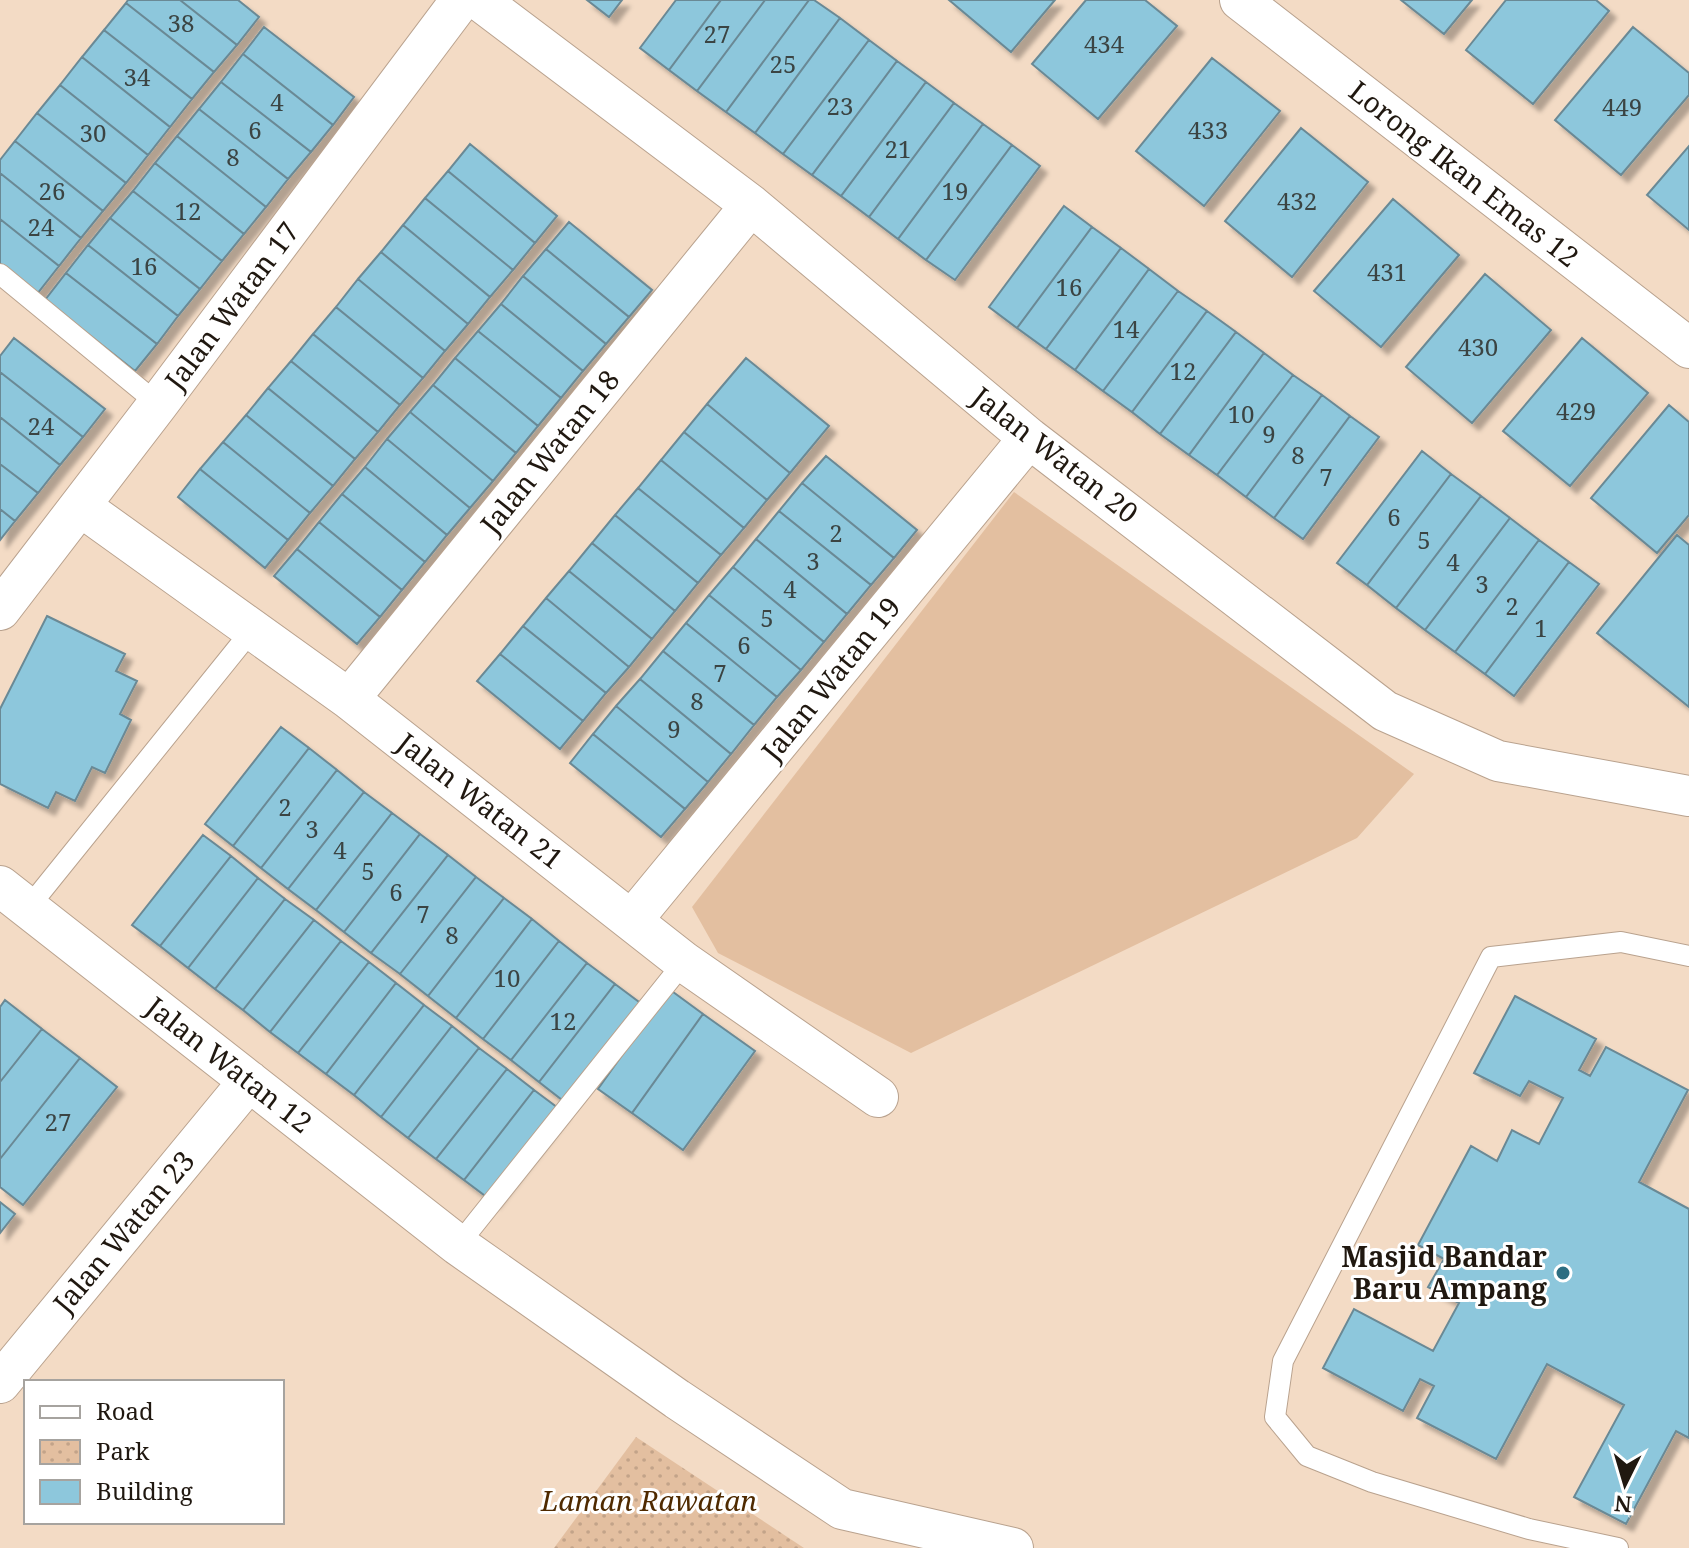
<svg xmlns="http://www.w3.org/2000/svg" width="1689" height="1548" viewBox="0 0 1689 1548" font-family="'Noto Serif',serif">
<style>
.grass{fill:#e3bfa0}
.park{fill:url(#park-dots)}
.building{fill:#8dc7dc;stroke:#6a8995;stroke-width:2;filter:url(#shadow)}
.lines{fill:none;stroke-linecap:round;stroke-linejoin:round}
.lane-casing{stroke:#b9a28e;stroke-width:22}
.street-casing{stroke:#b9a28e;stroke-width:42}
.lane{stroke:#fff;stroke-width:20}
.street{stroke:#fff;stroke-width:40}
.poi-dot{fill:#2d6d81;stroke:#fff;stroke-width:3}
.labels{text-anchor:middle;stroke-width:6;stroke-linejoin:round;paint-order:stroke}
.number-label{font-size:24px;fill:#3b4443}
.street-label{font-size:28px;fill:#201810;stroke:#fff}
.poi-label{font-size:28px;font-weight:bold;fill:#201810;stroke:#fff;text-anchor:end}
.park-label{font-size:28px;font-style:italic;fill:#4f2a00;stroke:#fff}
</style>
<defs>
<pattern id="park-dots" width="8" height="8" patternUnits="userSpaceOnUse" patternTransform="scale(2)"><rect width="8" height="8" fill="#e3bfa0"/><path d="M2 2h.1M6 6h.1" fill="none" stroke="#c2a389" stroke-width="1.8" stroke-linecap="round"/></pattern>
<filter id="shadow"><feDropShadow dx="7" dy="7" stdDeviation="2" flood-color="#0004"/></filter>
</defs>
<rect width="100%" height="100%" fill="#f3dbc5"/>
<path class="grass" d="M1014,492L1414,774L1357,838L911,1053L718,953L692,907Z"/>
<path class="park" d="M636,1437L804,1548H554Z"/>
<path class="building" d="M128,0H180L237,45L214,72L126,3Z
M180,0H238L259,17L237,45Z
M587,0H622L609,17Z
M676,0H721L669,70L640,48Z
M721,0H765L697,91L669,70Z
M765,0H809L726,112L697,91Z
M809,0H814L840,18L755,133L726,112Z
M949,0H1055L1011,52Z
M1086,0H1145L1177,26L1098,119L1032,64Z
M1401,0H1472L1444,34Z
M1506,0H1596L1609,11L1533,104L1466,50Z
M126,3L214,72L192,99L104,30Z
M840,18L869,40L783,154L755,133Z
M264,27L354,97L333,125L243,54Z
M1633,27L1689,73V95L1621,175L1555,120Z
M104,30L192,99L170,127L82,57Z
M869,40L897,61L812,175L783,154Z
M243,54L333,125L311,152L221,82Z
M82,57L170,127L148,155L60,85Z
M1212,58L1280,111L1204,206L1136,151Z
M897,61L926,82L841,196L812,175Z
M221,82L311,152L288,179L199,109Z
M926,82L954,103L869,217L841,196Z
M60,85L148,155L126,183L37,113Z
M954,103L983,124L898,239L869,217Z
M199,109L288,179L266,207L177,136Z
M37,113L126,183L103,211L15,141Z
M983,124L1012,145L926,260L898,239Z
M1301,128L1368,182L1292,277L1225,221Z
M177,136L266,207L244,234L155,163Z
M15,141L103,211L81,238L0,173V160Z
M470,144L557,216L535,243L448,171Z
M1012,145L1040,166L955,280L926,260Z
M1689,146V230L1647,195Z
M155,163L244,234L222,261L133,191Z
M448,171L535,243L513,270L425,198Z
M0,173L81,238L59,266L0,219Z
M133,191L222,261L200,289L110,218Z
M425,198L513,270L490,297L403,225Z
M1393,199L1459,255L1381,347L1314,291Z
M1064,206L1092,227L1017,328L989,307Z
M110,218L200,289L178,316L88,245Z
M0,219L59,266L37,294L0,264Z
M569,222L652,290L629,317L546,249Z
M403,225L490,297L468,324L381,252Z
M1092,227L1121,248L1046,349L1017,328Z
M88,245L178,316L157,344L66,273Z
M1121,248L1149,269L1075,370L1046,349Z
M546,249L629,317L606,344L523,276Z
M381,252L468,324L445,351L358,279Z
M1149,269L1178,291L1103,391L1075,370Z
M66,273L157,344L135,371L45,300Z
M1485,274L1551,330L1472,423L1406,367Z
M523,276L606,344L583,371L501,304Z
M358,279L445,351L423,378L336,307Z
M1178,291L1207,311L1132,412L1103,391Z
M501,304L583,371L561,398L478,331Z
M336,307L423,378L400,405L313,334Z
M1207,311L1236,332L1160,434L1132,412Z
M478,331L561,398L538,426L455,358Z
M1236,332L1264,353L1189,455L1160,434Z
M313,334L400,405L378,432L291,361Z
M14,338L105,409L83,437L0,372V356Z
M1582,338L1648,393L1570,486L1503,431Z
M1264,353L1293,375L1217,475L1189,455Z
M455,358L538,426L516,453L433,385Z
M746,358L829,426L790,473L707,404Z
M291,361L378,432L355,459L268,388Z
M0,372L83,437L60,465L0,417Z
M1293,375L1322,395L1246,497L1217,475Z
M433,385L516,453L493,481L410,412Z
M268,388L355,459L333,486L246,415Z
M1322,395L1350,416L1274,518L1246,497Z
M707,404L790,473L767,500L684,432Z
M1669,405L1689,422V515L1657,553L1591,498Z
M410,412L493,481L470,508L387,439Z
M246,415L333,486L310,513L223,442Z
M1350,416L1379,437L1303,539L1274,518Z
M0,417L60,465L38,493L0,464Z
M684,432L767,500L744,528L661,460Z
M387,439L470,508L447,535L365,467Z
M223,442L310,513L288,540L200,469Z
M1422,451L1451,474L1367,585L1337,563Z
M826,456L917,530L894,558L802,483Z
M661,460L744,528L721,555L638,488Z
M0,464L38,493L15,521L0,509Z
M365,467L447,535L425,562L342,494Z
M200,469L288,540L265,568L178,497Z
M1451,474L1481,496L1396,608L1367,585Z
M802,483L894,558L871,585L779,511Z
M638,488L721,555L698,583L615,515Z
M342,494L425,562L402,590L319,522Z
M1481,496L1510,518L1425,630L1396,608Z
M0,509L15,521L0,540Z
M779,511L871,585L847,614L756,539Z
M615,515L698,583L675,611L592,543Z
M1510,518L1539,540L1455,652L1425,630Z
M319,522L402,590L380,617L297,549Z
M1677,535L1689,545V707L1597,633Z
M756,539L847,614L824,642L733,567Z
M1539,540L1569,562L1485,674L1455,652Z
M592,543L675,611L652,639L569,571Z
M297,549L380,617L357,644L274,576Z
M1569,562L1599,584L1514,696L1485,674Z
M733,567L824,642L801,670L709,595Z
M569,571L652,639L629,667L546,598Z
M709,595L801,670L777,697L686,623Z
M546,598L629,667L606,693L523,626Z
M47,616L125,654L116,671L137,681L120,714L131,720L105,773L92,767L75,801L56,792L48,808L0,784V709Z
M686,623L777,697L754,725L663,651Z
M523,626L606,693L583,721L500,654Z
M663,651L754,725L731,754L640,679Z
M500,654L583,721L560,749L477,681Z
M640,679L731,754L708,782L616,706Z
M616,706L708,782L685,809L593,734Z
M281,727L309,748L233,846L205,824Z
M593,734L685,809L661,837L570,763Z
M309,748L337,770L261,868L233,846Z
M337,770L364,792L288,889L261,868Z
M364,792L392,813L316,910L288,889Z
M392,813L420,834L344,932L316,910Z
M420,834L448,855L371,953L344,932Z
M203,835L231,856L160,946L132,925Z
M448,855L476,877L400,974L371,953Z
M231,856L258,878L188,968L160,946Z
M476,877L504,898L428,996L400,974Z
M258,878L285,899L215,989L188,968Z
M504,898L532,919L456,1018L428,996Z
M285,899L314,920L243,1010L215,989Z
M532,919L559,941L483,1039L456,1018Z
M314,920L341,941L270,1032L243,1010Z
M341,941L369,962L298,1053L270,1032Z
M559,941L587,963L511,1060L483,1039Z
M369,962L396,983L326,1074L298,1053Z
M587,963L615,984L539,1082L511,1060Z
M396,983L424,1005L354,1095L326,1074Z
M615,984L643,1005L566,1103L539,1082Z
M669,989L703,1014L632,1113L598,1089Z
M1515,996L1596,1039L1579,1070L1590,1076L1606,1047L1688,1090L1639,1182L1689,1209V1438L1676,1431L1626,1524L1574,1497L1624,1405L1547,1364L1496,1459L1417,1418L1434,1386L1420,1379L1403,1411L1323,1368L1354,1309L1433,1351L1459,1303L1428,1287L1444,1259L1418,1245L1471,1146L1497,1161L1512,1130L1539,1144L1563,1098L1529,1081L1520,1096L1474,1073Z
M5,1000L42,1029L0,1082V1007Z
M424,1005L452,1026L381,1117L354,1095Z
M703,1014L755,1051L683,1150L632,1113Z
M452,1026L479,1048L408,1138L381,1117Z
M42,1029L80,1058L0,1159V1082Z
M479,1048L507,1069L436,1159L408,1138Z
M80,1058L117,1087L23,1205L0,1187V1159Z
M507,1069L534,1090L464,1180L436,1159Z
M534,1090L562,1111L492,1201L464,1180Z
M0,1202L15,1214L0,1233Z"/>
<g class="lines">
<g class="lane-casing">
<path id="lane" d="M0,274L158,404
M28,908L252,630
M458,1245L684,962
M1618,1548L1529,1529L1372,1482L1307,1456L1275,1417L1283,1361L1491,957L1621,942L1689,956"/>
</g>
<g class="street-casing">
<path id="street" d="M479,0L751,205L1029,438L1385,711L1498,761L1689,796
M1240,0L1689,348
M80,506L349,699L684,962L878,1097
M0,610L158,404L461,0
M349,699L751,205
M0,886L458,1245L677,1399L842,1509L1013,1548
M632,920L1029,438
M0,1383L249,1081"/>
</g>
<use href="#lane" class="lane"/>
<use href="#street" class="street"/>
</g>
<circle class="poi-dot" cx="1563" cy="1273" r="8"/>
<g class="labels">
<g class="number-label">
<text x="181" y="32">38</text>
<text x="717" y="43">27</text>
<text x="1104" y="53">434</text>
<text x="783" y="73">25</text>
<text x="137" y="86">34</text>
<text x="277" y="111">4</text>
<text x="840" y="115">23</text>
<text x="1622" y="116">449</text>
<text x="255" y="139">6</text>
<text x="1208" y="139">433</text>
<text x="93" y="142">30</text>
<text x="898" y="158">21</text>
<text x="233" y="166">8</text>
<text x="52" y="200">26</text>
<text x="955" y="200">19</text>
<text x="1297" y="210">432</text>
<text x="188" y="220">12</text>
<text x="41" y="236">24</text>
<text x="144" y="275">16</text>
<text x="1387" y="281">431</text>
<text x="1069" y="296">16</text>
<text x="1126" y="338">14</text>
<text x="1478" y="356">430</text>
<text x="1183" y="380">12</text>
<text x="1576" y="420">429</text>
<text x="1241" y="423">10</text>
<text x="41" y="435">24</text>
<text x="1269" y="443">9</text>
<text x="1298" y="464">8</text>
<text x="1326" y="486">7</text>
<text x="1394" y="526">6</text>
<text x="836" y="542">2</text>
<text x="1424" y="549">5</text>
<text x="813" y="570">3</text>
<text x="1453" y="571">4</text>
<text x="1482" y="593">3</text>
<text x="790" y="598">4</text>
<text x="1512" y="615">2</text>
<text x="767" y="627">5</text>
<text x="1541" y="637">1</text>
<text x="744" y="654">6</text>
<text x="720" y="682">7</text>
<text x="697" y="710">8</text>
<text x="674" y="738">9</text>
<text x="285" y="816">2</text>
<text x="312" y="838">3</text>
<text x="340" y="859">4</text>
<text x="368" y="880">5</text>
<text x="396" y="901">6</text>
<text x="423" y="923">7</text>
<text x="452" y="944">8</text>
<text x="507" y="987">10</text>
<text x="563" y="1030">12</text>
<text x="58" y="1131">27</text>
</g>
<g class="street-label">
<text transform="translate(1464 174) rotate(38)" y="10">Lorong Ikan Emas 12</text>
<text transform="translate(232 306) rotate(-53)" y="10">Jalan Watan 17</text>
<text transform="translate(550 452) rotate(-51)" y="10">Jalan Watan 18</text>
<text transform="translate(1055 455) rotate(38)" y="10">Jalan Watan 20</text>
<text transform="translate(831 679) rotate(-51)" y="10">Jalan Watan 19</text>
<text transform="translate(480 801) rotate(38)" y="10">Jalan Watan 21</text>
<text transform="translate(229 1065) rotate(38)" y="10">Jalan Watan 12</text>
<text transform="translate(124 1232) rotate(-50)" y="10">Jalan Watan 23</text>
</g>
<g class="poi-label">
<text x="1547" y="1267">Masjid Bandar<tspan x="1547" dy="32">Baru Ampang</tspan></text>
</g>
<g class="park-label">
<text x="649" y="1511">Laman Rawatan</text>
</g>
</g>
<rect x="24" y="1380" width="260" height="144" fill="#ffffff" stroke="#a6a39f" stroke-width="2"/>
<rect x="40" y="1406" width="40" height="12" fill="#ffffff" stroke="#a6a39f" stroke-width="2"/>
<text x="96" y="1420" font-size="24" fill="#201810">Road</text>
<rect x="40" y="1440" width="40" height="24" fill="url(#park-dots)" stroke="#a6a39f" stroke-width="2"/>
<text x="96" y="1460" font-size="24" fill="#201810">Park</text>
<rect x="40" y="1480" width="40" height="24" fill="#8dc7dc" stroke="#a6a39f" stroke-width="2"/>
<text x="96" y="1500" font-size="24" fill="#201810">Building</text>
<g transform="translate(1625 1484) rotate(185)" stroke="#ffffff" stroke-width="6" paint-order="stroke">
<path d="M0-6L14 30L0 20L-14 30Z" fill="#201810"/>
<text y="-12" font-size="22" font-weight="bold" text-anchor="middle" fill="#201810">N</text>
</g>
</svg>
